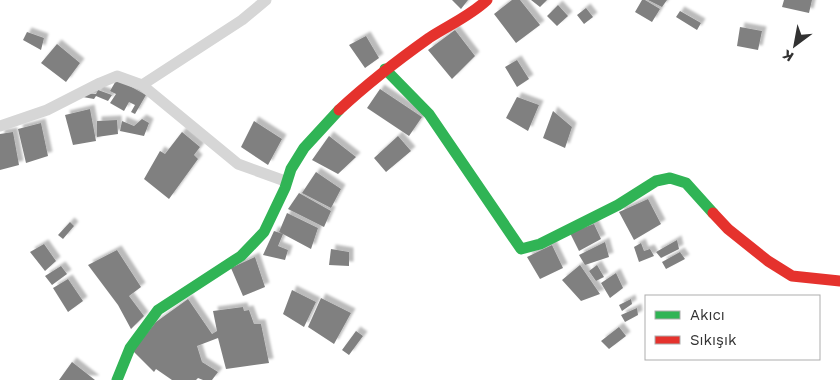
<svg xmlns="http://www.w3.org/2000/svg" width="840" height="380" viewBox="0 0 840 380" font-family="'Work Sans',sans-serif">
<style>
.building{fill:#808080;filter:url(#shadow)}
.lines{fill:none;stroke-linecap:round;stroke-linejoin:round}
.street{stroke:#d6d6d6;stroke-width:11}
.fast{stroke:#30b455;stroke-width:11}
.jam{stroke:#e5322d;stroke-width:11}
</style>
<defs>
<filter id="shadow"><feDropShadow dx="4.5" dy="-4.5" stdDeviation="1" flood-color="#0004"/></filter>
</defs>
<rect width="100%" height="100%" fill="#fff"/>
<path class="building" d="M452,0H468L461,9Z
M512,0H520L540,25L516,43L494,14Z
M531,0H547L540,7Z
M642,0H645L660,9L652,22L635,12Z
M648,0H667L662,7Z
M784,0H812L809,13L782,7Z
M558,5L568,16L557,26L547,16Z
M586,8L593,17L584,24L577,15Z
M680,11L701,23L697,30L676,17Z
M740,27L762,31L758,50L737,46Z
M455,30L475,56L452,79L428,50Z
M27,32L44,38L41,50L23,40Z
M366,36L379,58L365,68L349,45Z
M57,44L80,63L66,82L41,63Z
M517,60L529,79L517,87L505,67Z
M117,79L146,95L135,114L131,112L135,105L129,102L124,111L110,103L116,94L110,91Z
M380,89L422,117L409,136L367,108Z
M98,90L112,95L108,101L96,96L94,99L83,97L86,93L96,94Z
M517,97L539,105L528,131L506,118Z
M90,109L96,141L73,145L65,115Z
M553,111L572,127L565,148L543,138Z
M142,119L149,123L144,136L120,131L122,121L134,126Z
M117,120L118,134L97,137V121Z
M254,121L282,139L268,165L241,147Z
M41,123L48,156L26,163L18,129Z
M13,132L19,165L0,170V134Z
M182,132L200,147L194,155L198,159L169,199L144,179L160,151L165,154Z
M329,136L356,157L338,174L312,160Z
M398,136L411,151L386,172L374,158Z
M316,172L341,189L331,208L302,193Z
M299,193L331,211L324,227L288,209Z
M648,199L661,224L634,240L619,212Z
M287,213L318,228L311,249L283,234L278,246L288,250L285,260L263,255L274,231L283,234L279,232Z
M70,222L74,226L63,239L58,235Z
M594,224L601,239L579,251L570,233Z
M677,240L679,249L661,258L656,252Z
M605,242L609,257L585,265L579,255Z
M641,243L644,251L650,249L654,256L639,262L634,247Z
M44,244L56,261L45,271L30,252Z
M552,245L563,268L540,279L527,257Z
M331,249L349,252V266L329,265Z
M117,250L141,287L129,296L144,316L131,329L118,305L88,265Z
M680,252L685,259L666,269L662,262Z
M255,257L265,287L243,296L231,268Z
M580,265L600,294L581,301L562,280Z
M597,265L604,277L596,281L589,271Z
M61,266L67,274L52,285L45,276Z
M616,273L623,288L610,298L601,283Z
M68,279L83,301L68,312L53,288Z
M292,290L316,302L304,327L283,314Z
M321,298L351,313L334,344L308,327Z
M188,299L212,334L217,331L213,311L243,307L244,311L249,310L254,324H261L269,363L226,369L218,338L197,346L202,362L218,372L212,380H203L198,378L196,380H172L156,369L154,372L133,351L156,322Z
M631,299L632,304L622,311L619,305Z
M637,308L638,315L625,322L621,315Z
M619,327L626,336L609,349L601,341Z
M356,331L363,336L349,355L342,350Z
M72,362L95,380H59Z"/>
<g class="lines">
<path class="street" d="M142,85L238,164L285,181
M0,126L47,110L100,83L117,76L142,85L242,20L266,0"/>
<path class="fast" d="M385,69L429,114L521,249L540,244L618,205L656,181L670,178L686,183L713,213
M117,380L130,348L158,310L241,256L264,232L285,188L291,169L304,148L339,110"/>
<path class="jam" d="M339,110C367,84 398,60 429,38C449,25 470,16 487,0
M713,213L728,229L768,261L792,276L840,281"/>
</g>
<rect x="645" y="295" width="175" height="65" fill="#ffffff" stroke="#adadad"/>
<rect x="655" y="311" width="25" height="8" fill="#30b455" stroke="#adadad"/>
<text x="690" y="320" font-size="15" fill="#323232">Akıcı</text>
<rect x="655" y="336" width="25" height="8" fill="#e5322d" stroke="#adadad"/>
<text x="690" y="345" font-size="15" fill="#323232">Sıkışık</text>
<g transform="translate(795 45) rotate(212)" stroke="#ffffff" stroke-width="4" paint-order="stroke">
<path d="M0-4L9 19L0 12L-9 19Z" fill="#323232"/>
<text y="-8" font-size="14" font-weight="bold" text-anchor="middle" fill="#323232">K</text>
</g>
</svg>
